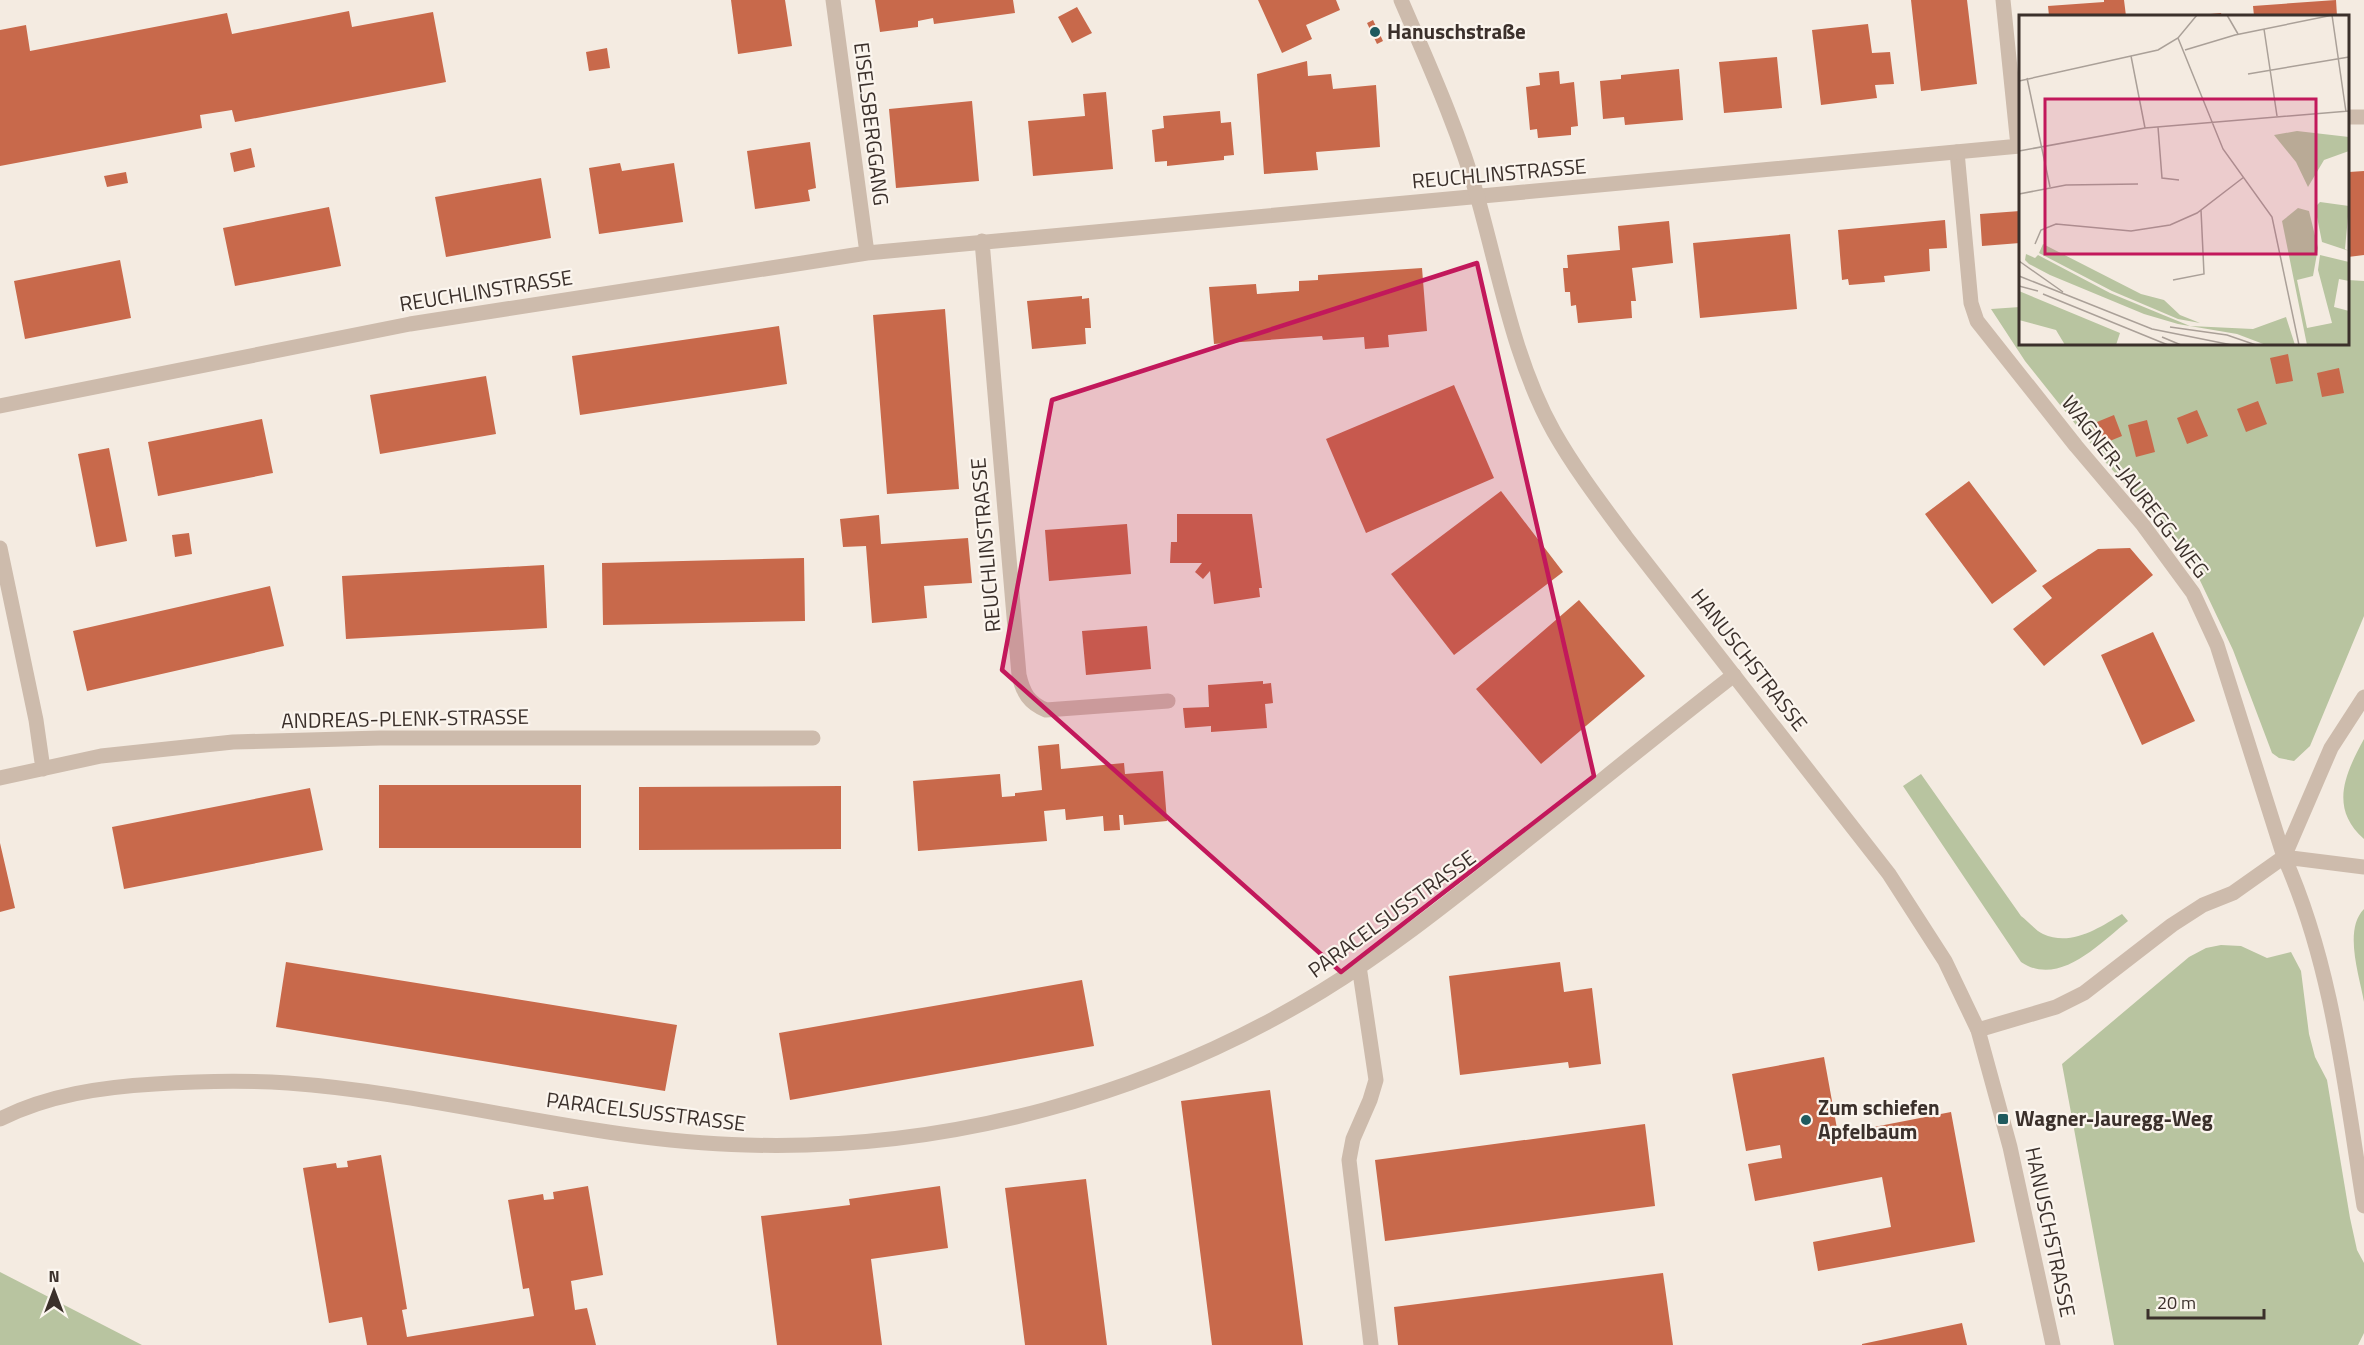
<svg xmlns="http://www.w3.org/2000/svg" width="2364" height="1345" viewBox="0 0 2364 1345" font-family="'Titillium Web',sans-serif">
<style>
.green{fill:#b8c4a0}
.building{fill:#c8694b}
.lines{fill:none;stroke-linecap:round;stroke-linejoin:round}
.service{stroke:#cdbbac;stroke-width:15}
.minor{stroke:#cdbbac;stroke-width:15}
.tertiary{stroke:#cdbbac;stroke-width:15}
.marked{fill:#c2185b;fill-opacity:0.2;stroke:#c2185b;stroke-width:4.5;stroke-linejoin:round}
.poi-dot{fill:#1f5a5e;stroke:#fbf5ee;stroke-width:2}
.labels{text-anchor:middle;stroke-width:4.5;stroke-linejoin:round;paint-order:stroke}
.poi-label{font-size:21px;font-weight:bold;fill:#3b302b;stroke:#fbf5ee;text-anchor:start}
.street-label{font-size:21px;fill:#3b302b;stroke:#fbf5ee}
.inset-road{fill:none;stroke:#aaa098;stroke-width:1.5}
.view{fill:#c2185b;fill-opacity:0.15;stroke:#c2185b;stroke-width:3}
.inset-edge{fill:none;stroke:#3b302b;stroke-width:3}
</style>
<rect width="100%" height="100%" fill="#f4ebe1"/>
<path class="green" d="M2348,280L2364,281V616L2310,746L2294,761L2279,758L2272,753L2233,650L2186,551L2107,464L2025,361L1991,309L2020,307V344H2348Z
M2364,739V839C2329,808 2345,774 2364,739Z
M1921,774L2021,916C2028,921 2036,931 2043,934C2071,947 2099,928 2122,914L2128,921C2100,943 2059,988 2021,962L1903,786Z
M2364,909V1002C2360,977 2343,930 2364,909Z
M2221,945L2241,946L2267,958L2291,952L2301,971L2309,1034L2315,1057L2327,1080L2350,1218L2357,1250L2364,1263V1333L2358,1345H2114L2062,1064L2189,957L2206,948Z
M0,1272L142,1345H0Z"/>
<path class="building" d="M731,0H785L792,46L738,54Z
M875,0H1013L1015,13L934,24L933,18L918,21V27L880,32Z
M1258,0H1336L1340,10L1306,25L1312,39L1282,53Z
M1911,0H1967L1977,84L1921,91Z
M2104,0H2124L2126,16H2049L2048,6L2104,2Z
M2336,0L2337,16H2254L2253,6Z
M1077,7L1092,33L1072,43L1058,17Z
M349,11L352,27L433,12L446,82L235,122L232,110L200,115L202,128L0,166V30L26,25L30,51L227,13L232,34Z
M2221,13L2222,16H2200V15Z
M1373,20L1383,41L1377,44L1367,23Z
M1868,24L1872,53L1890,52L1894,84L1875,85L1877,98L1821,105L1812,30Z
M607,48L610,68L589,71L586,52Z
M1777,57L1782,108L1724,113L1719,62Z
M1307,61L1308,76L1331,74L1333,89L1376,85L1380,147L1316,152L1318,170L1264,174L1257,74Z
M1679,69L1683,120L1625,125L1624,117L1603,119L1600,81L1621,79V75Z
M1559,71L1560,84L1574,82L1578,126L1571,127V135L1538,138L1537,129L1530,130L1526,87L1540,85L1539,73Z
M1106,92L1113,169L1033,176L1028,121L1085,116L1083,94Z
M972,101L979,181L896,188L889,109Z
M1220,111L1221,123L1231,122L1234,155L1224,156V160L1167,166V161L1155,162L1152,130L1164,128L1163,116Z
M810,142L816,188L808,190L810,201L755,209L747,151Z
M251,148L255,167L234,172L230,153Z
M620,163L622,171L674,163L683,222L599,234L589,168Z
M2364,171V255L2348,257V176L2349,172Z
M126,172L128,183L107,187L104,176Z
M541,178L551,238L446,257L435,197Z
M329,207L341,266L235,286L223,228Z
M2020,211V243L1982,246L1980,214Z
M1945,220L1947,248L1929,249L1930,271L1884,276L1885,282L1849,285L1848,279L1842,280L1838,230Z
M1669,221L1673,263L1632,268L1636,301H1631L1632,318L1578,323L1576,305L1571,306L1570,292H1565L1563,268H1568L1567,255L1620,250L1618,226Z
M1790,234L1797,309L1700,318L1693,243Z
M120,260L131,318L25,339L14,281Z
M1422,268L1427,331L1388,335L1389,347L1365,349L1364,337L1323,340L1322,336L1214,344L1209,287L1256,284L1257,294L1299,291V281L1318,280V275Z
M1082,296V299L1089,298L1091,328H1085L1086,344L1032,349L1027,301Z
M945,309L959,489L887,494L873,315Z
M779,326L787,384L580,415L572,356Z
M2288,354L2293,381L2276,384L2270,358Z
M2339,368L2344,393L2322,397L2317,373Z
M486,376L496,434L380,454L370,395Z
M1454,385L1494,478L1366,533L1326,439Z
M2258,401L2267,424L2246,432L2237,409Z
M2197,410L2208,436L2187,444L2177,418Z
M2114,415L2122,436L2100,445L2092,424Z
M262,419L273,473L158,496L148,442Z
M2147,420L2155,452L2136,457L2128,425Z
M109,448L127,541L96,547L78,454Z
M1969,481L2037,571L1992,604L1925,514Z
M1501,491L1563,572L1454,655L1391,574Z
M1177,514H1252L1262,588H1259L1260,597L1214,604L1210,571L1203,579L1195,572L1202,563H1170L1171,542H1177Z
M879,515L881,544L968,538L972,583L924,586L927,618L872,623L866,546L843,547L840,519Z
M1127,524L1131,574L1049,581L1045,530Z
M189,533L192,554L175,557L172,535Z
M2130,548L2153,575L2044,666L2013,629L2052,598L2042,586L2098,549Z
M804,558L805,621L603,625L602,563Z
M544,565L547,628L346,639L342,576Z
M270,586L284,646L87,691L73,631Z
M1579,600L1645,676L1541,764L1476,689Z
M1147,626L1151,669L1086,675L1082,631Z
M2153,632L2195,721L2142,745L2101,655Z
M1263,681V684L1271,683L1273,703L1265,704L1267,728L1211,732V726L1185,728L1183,708L1209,707L1208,685Z
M1059,744L1061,769L1124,763L1125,774L1163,771L1167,821L1124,825L1123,815H1119L1120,830L1104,831L1103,816L1066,820L1065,809L1044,811L1047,841L918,851L913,781L1000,774L1002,797L1015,796V793L1042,790L1038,746Z
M379,785H581V848H379Z
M841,786V849L639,850V787Z
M310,788L323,850L124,889L112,827Z
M0,843L15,908L0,912Z
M286,962L677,1025L665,1091L276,1027Z
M1560,962L1564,992L1592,988L1601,1064L1569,1068L1568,1062L1460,1075L1449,976Z
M1082,980L1094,1046L790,1100L779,1033Z
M1824,1057L1838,1134L1951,1112L1975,1242L1818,1271L1813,1242L1891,1227L1882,1177L1755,1201L1748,1164L1782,1158L1780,1145L1746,1151L1732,1074Z
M1270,1090L1303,1345H1212L1181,1101Z
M1645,1124L1655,1206L1385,1241L1375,1160Z
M381,1155L407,1309L402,1310L407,1337L534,1316L529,1288L523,1289L508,1200L543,1194L544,1200L554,1199L553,1192L588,1186L603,1275L571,1281L575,1310L587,1308L596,1345H367L362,1317L329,1323L303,1168L336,1163L337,1168L348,1167L347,1161Z
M1086,1179L1107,1345H1025L1005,1188Z
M940,1186L948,1248L871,1259L882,1345H777L761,1216L850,1205L849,1199Z
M1663,1273L1673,1345H1398L1394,1307Z
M1962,1323L1967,1345H1862V1344Z"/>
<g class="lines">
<path class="service" d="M1957,152L1971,303L1977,321L2076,446L2143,525L2193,593L2217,645L2284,857
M2364,867L2284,857C2333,966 2345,1089 2364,1206
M1978,1030L2056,1007L2084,993L2172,925L2203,905L2233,893L2284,857L2331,748L2364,697"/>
<path class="minor" d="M833,0L867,253
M2003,0L2018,146
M2348,117H2364
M982,241L1019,675C1023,693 1029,703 1046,710L1168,701
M0,406L410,324L867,253L2020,146
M0,548L36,720L43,769
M0,778L101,756L233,742L380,738H813
M1359,966L1376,1080L1370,1100L1353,1139L1349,1160L1371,1345
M0,1119C48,1095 102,1087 155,1084C200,1081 244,1080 288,1083C441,1094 591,1141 746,1145C947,1151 1150,1096 1322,991C1384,953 1441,908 1498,863C1577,801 1654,737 1734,675"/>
<path class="tertiary" d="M1401,0C1429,65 1459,131 1478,199C1500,277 1514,360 1554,432C1575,469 1601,503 1626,537L1889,874L1945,961L1978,1030L2010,1147L2053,1345"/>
</g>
<path class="marked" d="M1477,263L1594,776L1341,972L1002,670L1052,400Z"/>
<g class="poi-dot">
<circle cx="1375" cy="32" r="6"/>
<rect x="1997" y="1113" width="12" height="12" rx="3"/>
<circle cx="1806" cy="1120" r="6"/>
</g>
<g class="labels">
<g class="poi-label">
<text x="1387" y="39">Hanuschstraße</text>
<text x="1818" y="1115">Zum schiefen<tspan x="1818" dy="24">Apfelbaum</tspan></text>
<text x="2015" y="1126">Wagner-Jauregg-Weg</text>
</g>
<g class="street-label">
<text transform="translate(871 124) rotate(83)" y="7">EISELSBERGGANG</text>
<text transform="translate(1499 174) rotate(-5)" y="7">REUCHLINSTRASSE</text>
<text transform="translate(486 291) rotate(-9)" y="7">REUCHLINSTRASSE</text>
<text transform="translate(2135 487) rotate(52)" y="7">WAGNER-JAUREGG-WEG</text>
<text transform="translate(986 545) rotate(-95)" y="7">REUCHLINSTRASSE</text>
<text transform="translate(1749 660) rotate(52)" y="7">HANUSCHSTRASSE</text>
<text transform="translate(405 719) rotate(-1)" y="7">ANDREAS-PLENK-STRASSE</text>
<text transform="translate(1392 914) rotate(-36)" y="7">PARACELSUSSTRASSE</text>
<text transform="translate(646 1112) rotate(7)" y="7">PARACELSUSSTRASSE</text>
<text transform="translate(2050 1232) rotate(78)" y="7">HANUSCHSTRASSE</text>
</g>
</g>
<g transform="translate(2019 15)">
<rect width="330" height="330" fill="#f4ebe1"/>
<path d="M278,116L330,122V136L305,145L289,172L277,147L255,120ZM301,187L330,191L326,234L330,236L303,227L296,192ZM279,193L290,196L299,233L294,261L278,265L288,313L313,308L299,255L301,240L330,247V266L320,264L315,292L330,296V330H288L263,206ZM24,229L122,279L145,285L161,300L181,308L159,304L93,276L20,238ZM7,239L16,243L19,240L91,278L171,311L234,314L267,302L276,330H247L218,319L159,309L125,299L31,260L10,249L6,245ZM0,276L101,318L97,330H46L37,315L0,305Z" fill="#b8c4a0"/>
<path class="inset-road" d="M208,0L219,19M313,0L327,97M245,14L258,101M159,23L204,134L253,202L280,330M166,35L216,20L314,0M112,41L126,113M229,59L330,42M8,63L31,172M0,66L139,35L159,23L178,0M139,112L143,163L160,165M0,136L126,113L330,96M0,179L47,170L119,169M16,229L22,215L37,209L112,216L151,210L178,198L225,162M0,246L44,277M0,261L133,314L213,330M154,265L185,259L182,195M0,271L19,276M24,279L149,330M151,312L208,320L237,330M143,322L162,330"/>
<path class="view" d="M26,84H297V239H26Z"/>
<rect width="330" height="330" class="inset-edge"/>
</g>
<g transform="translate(54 1291)" stroke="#fbf5ee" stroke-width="4.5" paint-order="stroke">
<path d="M0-4.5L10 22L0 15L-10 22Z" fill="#3b302b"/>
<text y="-9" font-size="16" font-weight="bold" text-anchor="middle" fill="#3b302b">N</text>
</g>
<path d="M2148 1309v9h116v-9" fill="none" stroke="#3b302b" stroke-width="3"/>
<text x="2157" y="1309" font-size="18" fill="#3b302b" stroke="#fbf5ee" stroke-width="4.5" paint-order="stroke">20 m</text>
</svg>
